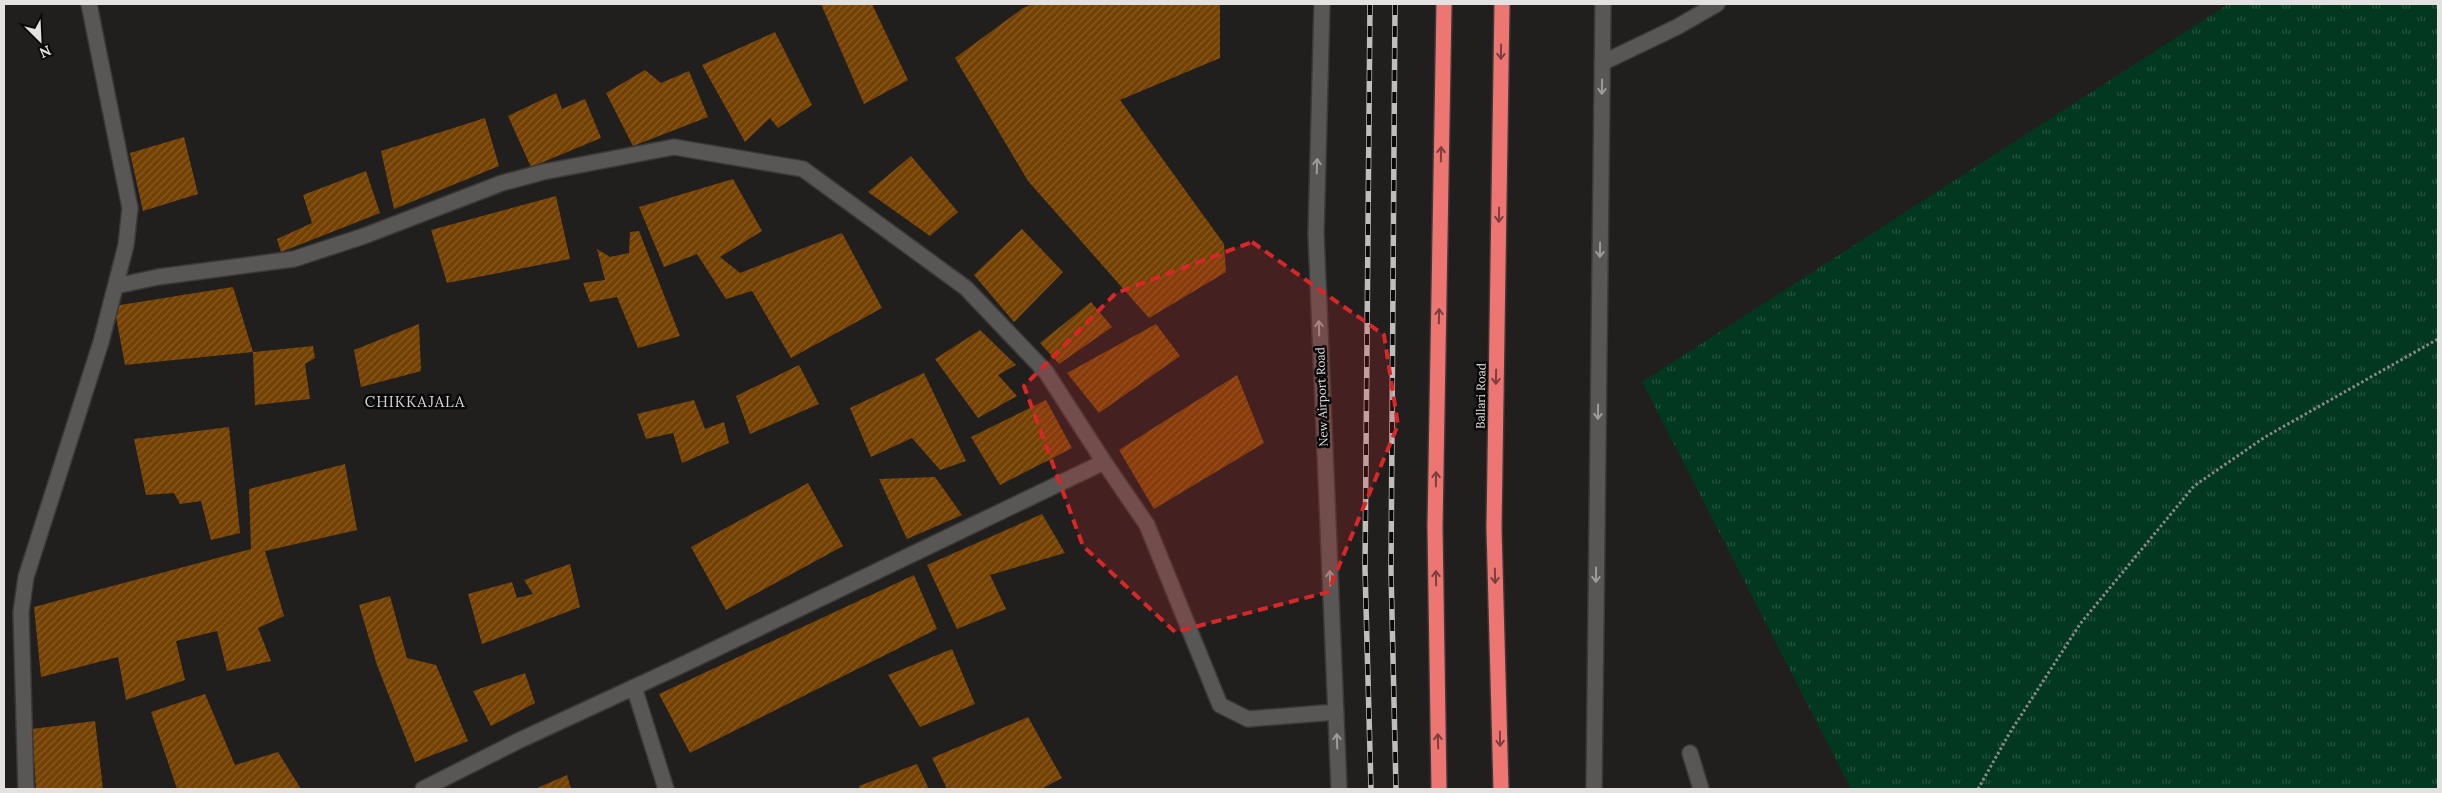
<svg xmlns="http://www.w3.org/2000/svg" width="2442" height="793" viewBox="0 0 2442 793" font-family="Lora,serif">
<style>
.grass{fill:url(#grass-tufts)}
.building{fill:url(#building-hatch)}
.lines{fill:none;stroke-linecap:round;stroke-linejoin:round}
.minor-casing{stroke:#3b3938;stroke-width:18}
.highway-casing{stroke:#3b3938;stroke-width:18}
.path{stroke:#8a8988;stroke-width:3;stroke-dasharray:2.5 2.5;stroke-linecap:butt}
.minor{stroke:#595755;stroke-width:15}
.highway{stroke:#ed7572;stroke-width:15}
.rail-casing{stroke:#bfbebd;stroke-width:5.5}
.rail{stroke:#0a0909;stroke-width:4;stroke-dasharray:11;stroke-linecap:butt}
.oneway{stroke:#7c3f3e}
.oneway2{stroke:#9e9c9b}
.marked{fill:#d62828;fill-opacity:0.2;stroke:#d62828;stroke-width:4;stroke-dasharray:10 6;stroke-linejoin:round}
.labels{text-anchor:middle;stroke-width:5;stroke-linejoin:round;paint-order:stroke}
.street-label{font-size:12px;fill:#e3e2e1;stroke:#0a0909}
.quarter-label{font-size:15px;letter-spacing:1px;fill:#d6d3d1;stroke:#0a0909}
</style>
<defs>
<pattern id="grass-tufts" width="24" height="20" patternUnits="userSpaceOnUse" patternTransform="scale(1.25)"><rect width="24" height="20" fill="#02381f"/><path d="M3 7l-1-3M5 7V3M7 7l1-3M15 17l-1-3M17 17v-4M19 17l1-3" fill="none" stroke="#27543f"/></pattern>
<pattern id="building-hatch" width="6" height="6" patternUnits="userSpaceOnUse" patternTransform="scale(1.25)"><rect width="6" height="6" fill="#744103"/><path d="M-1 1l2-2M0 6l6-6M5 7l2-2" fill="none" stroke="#885c27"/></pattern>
</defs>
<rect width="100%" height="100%" fill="#211f1e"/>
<path class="grass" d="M2228,4H2438V789H1851L1642,382Z"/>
<path class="building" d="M821,4H872L908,80L864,104Z
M1033,4H1220V58L1120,100L1224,244L1226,272L1149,318L1028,181L955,58L1023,8Z
M775,32L812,105L778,128L770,118L745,142L702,65Z
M645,70L661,83L689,71L708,117L633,146L606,93Z
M556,93L562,109L585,99L601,138L531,167L508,116Z
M485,118L499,166L394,209L381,151Z
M184,137L198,194L143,211L130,153Z
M911,156L958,212L930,236L868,192Z
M366,171L380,213L281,252L277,239L312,223L303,195Z
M733,179L762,231L720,257L740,273L842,233L882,308L791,358L752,291L726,299L697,254L664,267L639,207Z
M556,196L570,259L447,283L431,230Z
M1022,229L1063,272L1014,322L974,275Z
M639,231L680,336L638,348L617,297L590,302L583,283L605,280L597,249L610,257L629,253L630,232Z
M233,287L253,352L125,365L114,306Z
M1091,302L1112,327L1059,364L1040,343Z
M419,324L421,371L361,387L354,350Z
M1156,324L1180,356L1099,413L1067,373Z
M980,330L1016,365L998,375L1017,396L978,418L935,359Z
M313,346L315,358L305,364L310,399L255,405L253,352Z
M799,365L819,404L750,434L736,396Z
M924,373L966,461L940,470L912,438L871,457L850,408Z
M1237,375L1264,443L1154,509L1119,450Z
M694,400L705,429L724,422L729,443L682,463L673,433L646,439L637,414Z
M1046,400L1072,448L1000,485L971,437Z
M229,427L240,533L211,540L201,501L180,504L174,493L146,495L134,439Z
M345,464L357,530L265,551L284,616L258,628L271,661L227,671L217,631L176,641L185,680L126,700L118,657L41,677L34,607L251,549L249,489Z
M935,477L962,515L907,539L879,479Z
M808,483L843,546L726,610L691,547Z
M1042,514L1065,553L990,575L1006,609L957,629L927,565Z
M570,564L580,607L482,644L468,594L512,582L517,598L533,594L524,580Z
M914,575L937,629L690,753L659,694Z
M390,596L407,658L436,665L468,741L415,762L377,665L359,605Z
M952,649L975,704L920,727L888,675Z
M525,673L535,703L491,726L473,691Z
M205,694L235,765L278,752L301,789H177L151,712Z
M1028,717L1062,778L1041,789H947L932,758Z
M95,721L103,789H36L32,729Z
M917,764L929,789H860L859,786Z
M567,775L571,789H535Z"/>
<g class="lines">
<g class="minor-casing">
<path id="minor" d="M1322,4L1316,234L1339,789
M1602,63L1677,27L1717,4
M116,286L158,277L294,259L364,236L502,183L543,172L674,147L803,169L966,288L1046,372L1104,462
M634,687L666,789
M1690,753L1701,789
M26,789L21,612L26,577L101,342L126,245L130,208L89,4
M423,789L518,741L682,665L1104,462L1147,525L1220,705L1248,719L1336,712
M1594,789L1603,4"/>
</g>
<g class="highway-casing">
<path id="highway" d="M1439,789L1435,527L1444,4
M1501,789L1494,528L1502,4"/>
</g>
<path class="path" d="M1978,789L2009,734L2080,624L2194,486L2265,437L2438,339"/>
<use href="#minor" class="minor"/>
<use href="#highway" class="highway"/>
<g class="rail-casing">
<path id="rail" d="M1370,4L1365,569L1371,789
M1395,4L1391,571L1396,789"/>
</g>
<use href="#rail" class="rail"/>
</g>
<defs><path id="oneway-shaft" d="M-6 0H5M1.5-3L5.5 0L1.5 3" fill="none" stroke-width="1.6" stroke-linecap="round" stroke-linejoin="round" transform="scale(1.25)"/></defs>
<g class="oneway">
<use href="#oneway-shaft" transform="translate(1501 52) rotate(91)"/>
<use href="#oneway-shaft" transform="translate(1441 154) rotate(-89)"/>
<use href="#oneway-shaft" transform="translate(1499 215) rotate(91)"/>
<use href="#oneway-shaft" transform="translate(1439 316) rotate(-89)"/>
<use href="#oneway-shaft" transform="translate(1496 377) rotate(91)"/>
<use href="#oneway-shaft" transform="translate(1436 479) rotate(-89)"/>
<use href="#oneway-shaft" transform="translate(1495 576) rotate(89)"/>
<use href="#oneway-shaft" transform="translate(1436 578) rotate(-91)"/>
<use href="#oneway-shaft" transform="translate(1500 739) rotate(89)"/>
<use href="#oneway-shaft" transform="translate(1438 741) rotate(-91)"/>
</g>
<g class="oneway2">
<use href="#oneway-shaft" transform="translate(1602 87) rotate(91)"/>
<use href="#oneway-shaft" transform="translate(1317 166) rotate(-88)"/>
<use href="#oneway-shaft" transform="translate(1600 250) rotate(91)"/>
<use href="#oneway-shaft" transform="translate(1319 328) rotate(-92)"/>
<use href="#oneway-shaft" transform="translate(1598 412) rotate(91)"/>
<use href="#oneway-shaft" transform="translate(1596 575) rotate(91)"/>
<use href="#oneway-shaft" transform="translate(1330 578) rotate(-92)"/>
<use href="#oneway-shaft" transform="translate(1337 741) rotate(-92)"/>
</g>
<path class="marked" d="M1252,242L1384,335L1398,425L1328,592L1175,632L1083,546L1024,386L1116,293Z"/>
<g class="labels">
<g class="street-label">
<text transform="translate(1481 396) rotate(-89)" y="4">Ballari Road</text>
<text transform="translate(1322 397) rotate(-92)" y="4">New Airport Road</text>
</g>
<g class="quarter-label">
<text x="415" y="407">CHIKKAJALA</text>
</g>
</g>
<rect width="2442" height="793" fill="none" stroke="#e3e2e1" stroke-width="10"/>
<g transform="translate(40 40) rotate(156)" stroke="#0a0909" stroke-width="4" paint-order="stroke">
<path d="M0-4L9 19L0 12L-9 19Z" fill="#e3e2e1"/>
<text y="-8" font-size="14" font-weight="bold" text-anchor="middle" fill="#e3e2e1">N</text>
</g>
</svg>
